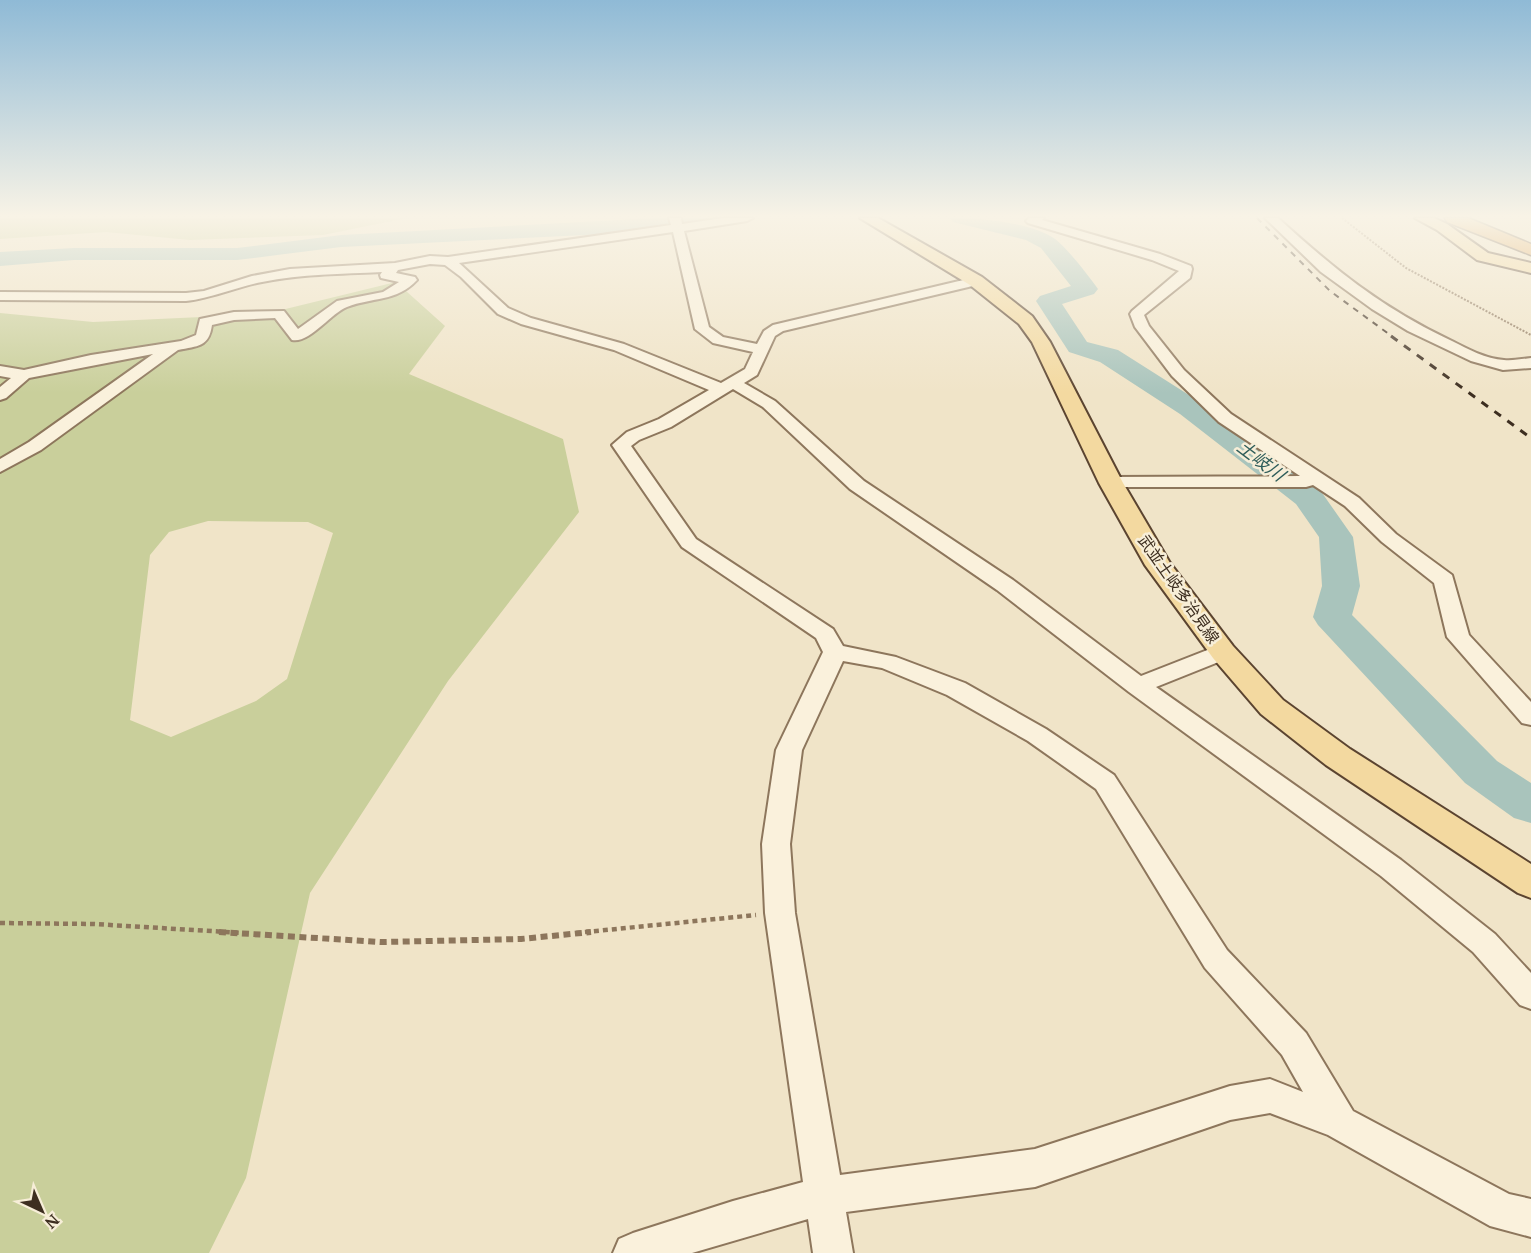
<svg xmlns="http://www.w3.org/2000/svg" width="1531" height="1253" viewBox="0 0 1531 1253" font-family="'PT Serif','Noto Sans JP',serif">
<style>
.green{fill:#c9cf9b;fill-rule:evenodd}
.lines{fill:none;stroke-linecap:round;stroke-linejoin:round}
.river{fill:#a9c4bc;fill-rule:evenodd}
.minor-casing{stroke:#8d765c;stroke-width:4}
.major-casing{stroke:#5b4430;stroke-width:4}
.highway-casing{stroke:#5b4430;stroke-width:3}
.path-far2{stroke:#8d765c;stroke-width:2;stroke-dasharray:2 1.5;stroke-linecap:butt}
.path-far1{stroke:#8d765c;stroke-width:4.5;stroke-dasharray:5 4;stroke-linecap:butt}
.path{stroke:#8d765c;stroke-width:6;stroke-dasharray:7 4.5;stroke-linecap:butt}
.minor{fill:#faf1dc;fill-rule:evenodd}
.major{fill:#f3d9a0;fill-rule:evenodd}
.highway{fill:#e0a458;fill-rule:evenodd}
.rail-far1{stroke:#3d2e20;stroke-width:2;stroke-dasharray:6 6;stroke-linecap:butt}
.rail{stroke:#3d2e20;stroke-width:3;stroke-dasharray:8 8;stroke-linecap:butt}
.labels{text-anchor:middle;stroke-width:5;stroke-linejoin:round;paint-order:stroke}
.street-label{font-size:16px;fill:#3d2e20;stroke:#f7eed8}
.water-label{font-size:18px;font-style:italic;fill:#2f5d5a;stroke:#f7eed8}
</style>
<rect width="100%" height="100%" fill="#f0e4c8"/>
<path class="green" d="M0,218H407L323,235L190,240L106,232L0,239Z
M396,282L445,326L409,374L563,439L579,512L448,681L310,893L246,1178L209,1253H0V313L93,322L265,314ZM208,521L308,522L333,533L287,679L256,701L171,737L130,720L150,555L169,532Z"/>
<g class="lines">
<path class="river" d="M656,218H726L723,222L716,224L626,233L341,247L237,260H74L0,266V252L74,248H237L341,235Z
M950,218C979,218 1031,222 1055,239C1068,249 1088,275 1098,289L1094,294L1062,304L1087,342L1118,350L1200,402L1320,490L1353,537L1360,586L1352,615L1497,761L1531,783V823L1514,818L1465,783L1318,625L1313,617L1322,586L1319,537L1296,504L1180,414L1100,362L1069,352L1036,301L1040,296L1071,286L1041,248L1026,240L953,222Z"/>
<g class="minor-casing">
<path id="minor" d="M669,218H681L682,224L723,218H753L747,221L684,231L709,327L723,337L757,344L764,331L773,325L976,277L981,278L983,281L981,284L783,331L775,336L757,375L744,383L775,401L864,481L1013,580L1141,676L1215,647L1223,645L1231,647L1235,652L1231,657L1156,687L1401,860L1495,934L1531,973V1009L1520,1005L1473,952L1381,876L1129,692L997,590L850,489L763,407L733,389L671,427L639,440L631,446L696,539L833,629L843,646L896,657L965,683L1046,729L1114,775L1227,950L1306,1033L1353,1111L1509,1194L1531,1199V1237L1490,1226L1328,1135L1270,1113L1230,1120L1035,1187L846,1212L853,1253H813L808,1219L692,1253H613L619,1239L633,1233L733,1201L803,1182L765,913L762,844L776,750L823,652L816,638L682,547L612,445L627,432L659,419L709,390L614,350L521,324L498,314L461,277L445,265L430,264L398,270L396,273L415,277L417,280C397,302 372,297 347,307C331,313 309,344 292,340L275,318L234,320L212,325C209,347 198,346 178,350L41,450L0,472V459L29,442L153,354L29,378L6,398L0,400V387L11,378L0,376V366L24,370L91,355L181,341L196,335L200,319L234,312L284,311L298,329L337,301L383,292L399,282L381,278L380,275L382,272C342,274 302,274 262,282C236,287 213,298 186,301L0,300V292L186,293L204,291L252,276L290,269L395,263L430,256L448,257L671,225ZM673,232L695,329L713,343L753,352L745,369L721,383L624,344L531,318L508,308L459,263ZM843,661L882,668L947,695L1028,741L1096,789L1205,968L1282,1055L1303,1092L1270,1079L1230,1086L1035,1149L840,1175L795,913L790,844L802,750Z
M1044,218L1042,220L1160,254L1191,266L1192,269L1190,278L1144,315L1149,326L1184,370L1231,414L1359,498L1396,534L1452,575L1469,635L1531,702V725L1522,723L1447,637L1434,583L1382,542L1345,506L1313,485L1306,487H1104L1102,483L1104,479L1111,477L1300,476L1219,422L1172,376L1135,327L1130,314L1132,311L1179,271L1152,260L1028,223L1026,221L1029,218Z
M1265,218H1278C1335,270 1382,308 1452,341C1468,349 1486,359 1504,360C1512,361 1522,359 1531,358V368L1503,370L1471,361L1408,331L1372,309L1321,272Z"/>
</g>
<g class="major-casing">
<path id="major" d="M860,218H878L982,277L1032,316L1050,342L1123,483L1170,563L1233,646L1283,700L1350,749L1531,864V898L1518,893L1326,765L1261,714L1213,658L1145,565L1099,483L1032,342L1019,324L970,285Z
M1415,218H1434L1447,224L1488,253L1531,263V273L1477,260L1437,230Z"/>
</g>
<g class="highway-casing">
<path id="highway" d="M1445,218H1468L1531,244V255L1447,222Z"/>
</g>
<path class="path-far2" d="M1342,218L1406,268L1531,335"/>
<path class="path-far1" d="M0,923L94,924L243,933
M576,933L756,915"/>
<path class="path" d="M219,932L381,942L521,939L591,932"/>
<use href="#minor" class="minor"/>
<use href="#major" class="major"/>
<use href="#highway" class="highway"/>
<path class="rail-far1" d="M1257,218L1330,291L1393,337"/>
<path class="rail" d="M1391,336L1531,438"/>
</g>
<linearGradient id="sky" x2="0" y2="1"><stop stop-color="#8fbad6"/><stop offset="0.55" stop-color="#f8f3e6"/><stop offset="1" stop-color="#f8f3e6" stop-opacity="0"/></linearGradient>
<rect width="1531" height="393" fill="url(#sky)"/>
<g class="labels">
<g class="street-label">
<text transform="translate(1179 589) rotate(55)" y="6">武並土岐多治見線</text>
</g>
<g class="water-label">
<text transform="translate(1261 461) rotate(37)" y="6">土岐川</text>
</g>
</g>
<g transform="translate(42 1211) rotate(136)" stroke="#f7eed8" stroke-width="4.5" paint-order="stroke">
<path d="M0-4.5L10 22L0 15L-10 22Z" fill="#3d2e20"/>
<text y="-9" font-size="16" font-weight="bold" text-anchor="middle" fill="#3d2e20">N</text>
</g>
</svg>
